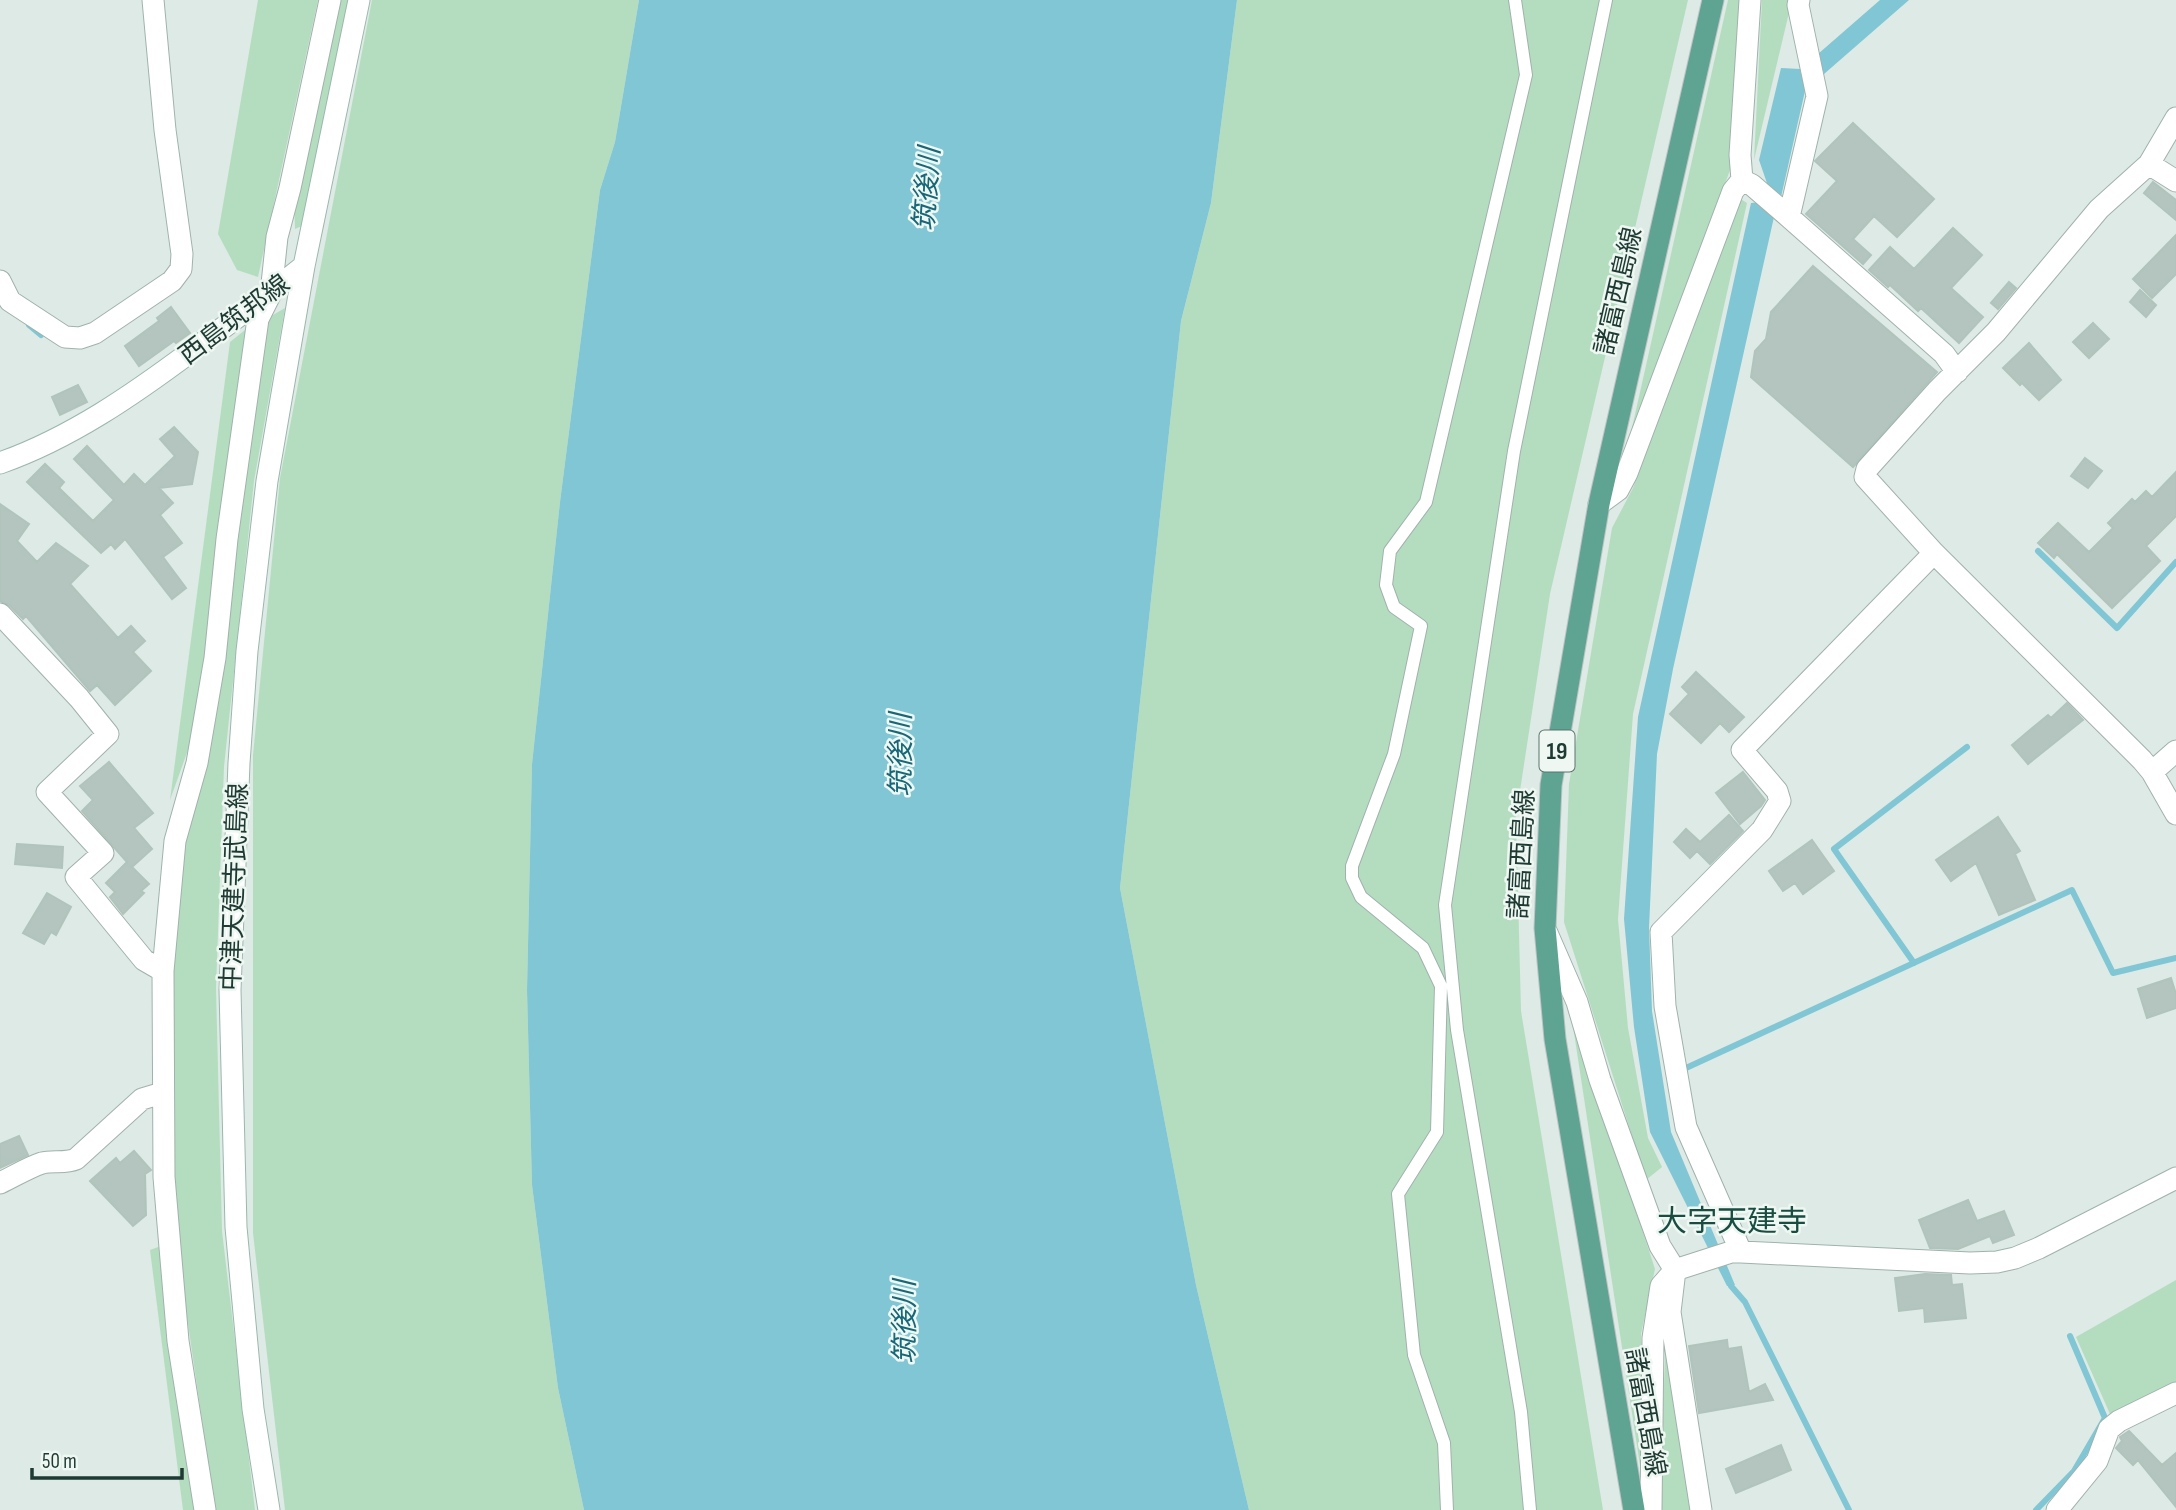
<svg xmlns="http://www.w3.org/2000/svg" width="2176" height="1510" viewBox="0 0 2176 1510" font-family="'Sofia Sans Condensed','Noto Sans JP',sans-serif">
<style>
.green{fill:#b4ddc0}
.water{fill:#81c6d4}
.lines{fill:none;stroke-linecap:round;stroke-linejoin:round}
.stream{stroke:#81c6d4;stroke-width:6}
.building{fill:#b3c5be;stroke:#b0c4bc;stroke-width:2}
.service-casing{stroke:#a0b2ac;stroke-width:14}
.minor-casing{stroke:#a0b2ac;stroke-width:23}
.secondary-casing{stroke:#9cb7ad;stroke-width:23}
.primary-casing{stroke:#bcc4c2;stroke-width:23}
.service{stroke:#fff;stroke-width:12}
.minor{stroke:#fff;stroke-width:21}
.secondary{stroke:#fff;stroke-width:21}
.primary{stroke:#5fa392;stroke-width:21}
.labels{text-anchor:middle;stroke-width:5;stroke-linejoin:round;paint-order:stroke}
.shield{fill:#eef7f2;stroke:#5c736c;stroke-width:2}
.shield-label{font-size:24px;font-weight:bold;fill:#1e3a33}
.street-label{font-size:26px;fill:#1e3a33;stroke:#eef7f2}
.water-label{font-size:28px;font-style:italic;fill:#166779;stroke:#eef7f2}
.quarter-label{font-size:30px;fill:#194d41;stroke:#eef7f2}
</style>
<rect width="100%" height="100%" fill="#ddeae5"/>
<path class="green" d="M258,0H318L258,277L237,270L218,234Z
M335,0H350L302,226L295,229L294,195Z
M372,0H639L615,142L600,190L560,502L532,764L527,990L532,1185L558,1388L584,1510H285L253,1233V755L280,478Z
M1237,0H1688L1550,594L1516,817L1521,1011L1603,1510H1249L1196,1285L1120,888L1181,321L1211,203Z
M1728,0H1743L1730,170L1625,459Z
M1762,0H1792L1754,160Z
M1739,198L1747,203L1633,714L1618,919L1628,1028L1648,1138L1662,1167L1646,1180L1564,922L1569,784L1612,528L1633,488Z
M285,308L254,481L224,767L216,988L222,1231L255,1510H215L176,1241L171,970L181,840L215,724L266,319Z
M250,326L198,722L170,800L230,342Z
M1571,1013L1655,1269L1641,1334L1643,1485Z
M161,1246L196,1510H183L150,1250Z
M2176,1280V1384L2110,1414L2076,1337Z
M1667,1321L1691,1510H1658Z"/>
<path class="water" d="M639,0H1237L1211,203L1181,321L1120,888L1196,1285L1249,1510H584L558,1388L532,1185L527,990L532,764L560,502L600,190L615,142Z
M1880,0H1909L1824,74L1818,54Z
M1781,68L1800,69L1805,91L1781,197L1774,217L1673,669L1657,754L1649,928L1652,1011L1671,1132L1735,1285L1727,1286L1650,1132L1634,1027L1624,919L1638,717L1751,203L1761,202L1768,186L1759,160Z"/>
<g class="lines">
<path class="stream" d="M29,325L41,335
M2038,551L2117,628L2176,562
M1914,963L1834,849L1967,747
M1686,1068L2072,890L2113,973L2176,958
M1731,1286L1745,1302L1849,1510
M2036,1510L2074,1471L2105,1418L2070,1336"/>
</g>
<path class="building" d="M1853,123L1934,199L1897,237L1874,216L1853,239L1871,255L1863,264L1806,214L1837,181L1815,161Z
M2153,182L2176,200V220L2144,193Z
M1953,228L1982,255L1951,288L1983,317L1959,343L1921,308L1918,311L1890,285L1888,287L1869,270L1890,247L1914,269Z
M2176,235V274L2152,298L2133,279Z
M1813,266L1937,372L1853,467L1751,377L1755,351L1766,339L1771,312Z
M2009,282L2016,288L1998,309L1991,303Z
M2140,290L2156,305L2146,317L2130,302Z
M171,307L190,333L176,343L174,341L139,366L125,346L159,321L157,318Z
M2093,323L2109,339L2089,358L2073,342Z
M2029,343L2061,380L2039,400L2022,383L2020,385L2003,368Z
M78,385L87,402L60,415L52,397Z
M174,427L198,452L192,484L159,488L173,503L160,515L182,543L163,557L186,588L172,599L125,539L115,549L111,544L101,553L27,482L45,464L64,482L59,488L93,521L114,500L74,459L87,446L124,485L134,474L145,485L175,456L160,439Z
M2085,458L2102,471L2088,488L2071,476Z
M2176,472V516L2146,546L2160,561L2112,608L2057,554L2054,558L2038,543L2058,523L2089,552L2113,528L2108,523L2132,499L2135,502L2146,491L2152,497Z
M0,504L29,524L17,541L37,562L56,543L88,566L70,584L118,638L131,626L145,641L133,652L151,671L115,705L97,685L90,691L26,616L23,619L9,605L0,601Z
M1696,672L1744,717L1729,732L1720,723L1701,743L1670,714L1689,694L1682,687Z
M2067,703L2083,720L2028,764L2012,745L2048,715L2051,718Z
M109,762L153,813L134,828L152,849L132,867L149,884L141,891L144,893L123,914L110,897L115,892L106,883L127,862L82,811L93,800L80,786Z
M1743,772L1765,800L1761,806L1740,824L1716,793Z
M1729,815L1743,831L1710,864L1697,851L1690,858L1674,842L1686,829L1700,842Z
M1998,817L2020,851L2015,854L2035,900L1999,915L1976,863L1951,881L1936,860Z
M1812,840L1834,871L1803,894L1795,883L1783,891L1769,871Z
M17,844L63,847L62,868L15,864Z
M47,893L71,907L56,935L51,932L44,944L23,933Z
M2171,978L2176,994V1008L2147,1018L2138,989Z
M19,1136L28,1155L0,1168V1144Z
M134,1151L151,1170L145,1174L146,1215L133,1226L90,1181L116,1158L120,1163Z
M1968,1200L1977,1221L2004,1211L2014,1235L1993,1243L1990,1236L1958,1249L1930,1248L1919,1220Z
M1925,1274L1951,1275L1952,1285L1962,1284L1966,1318L1925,1322L1924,1308L1899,1311L1895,1278Z
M1727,1340L1728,1349L1741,1347L1749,1392L1765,1384L1773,1400L1699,1413L1689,1346Z
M2129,1431L2162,1465L2176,1453V1507L2138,1460L2133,1465L2116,1448L2122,1441L2120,1437Z
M1781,1445L1791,1470L1736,1493L1726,1469Z"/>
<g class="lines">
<g class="service-casing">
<path id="service" d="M1447,1510L1444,1443L1414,1355L1398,1194L1437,1132L1441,986L1423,948L1361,897L1352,878V866L1394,754L1421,626L1394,607L1386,585L1390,551L1426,502L1526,75L1515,0
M1530,1510L1521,1412L1457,1030L1445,905L1514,451L1606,0"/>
</g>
<g class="minor-casing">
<path id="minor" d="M2176,118L2149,164L2099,209L1996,332L1937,391L1867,469L1865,477L1934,553L2142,760L2152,772L2176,814
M2149,164L2176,181
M1742,180L1740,155L1750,0
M1789,217L1817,96L1798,5L1799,0
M0,281L10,301L65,337L80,338L95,333L172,281L181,269L182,254L165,130L153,0
M1599,504L1618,490L1627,473L1733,191L1742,180L1752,185L1789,217L1944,354L1957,372
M0,614L79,698L108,734L47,792L103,853L76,877L144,960L163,971
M2152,772L2176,751
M1547,933L1577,1002L1600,1080L1660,1246L1675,1270L1670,1312L1701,1510
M0,1183C13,1177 27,1168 42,1163C53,1160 65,1164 76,1159L142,1099L162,1093
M1741,1252L1686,1127L1665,1006L1661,932L1762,830L1780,801L1777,791L1742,750L1934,553
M205,1510L178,1341L164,1177L163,971L175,841L197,763L215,658L227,539L258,319L271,293L277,237L290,188L330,0
M1651,1510L1653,1338L1661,1286L1675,1270L1731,1252H1741L1970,1263L1997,1262L2015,1258L2039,1248L2176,1178
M2057,1510L2097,1461L2109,1429L2119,1421L2176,1393"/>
</g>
<g class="secondary-casing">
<path id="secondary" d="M0,463C71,438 134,394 193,350C231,322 268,295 304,266
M269,1510L253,1409L236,1227L230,990L239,763L247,651L267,481L304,266L359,0"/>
</g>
<g class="primary-casing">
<path id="primary" d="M1634,1510L1555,1039L1545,928L1551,785L1599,504L1713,0"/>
</g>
<use href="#service" class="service"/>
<use href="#minor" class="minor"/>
<use href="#secondary" class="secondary"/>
<use href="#primary" class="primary"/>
</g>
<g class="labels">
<rect class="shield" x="1539.5" y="730.5" width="35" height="41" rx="5"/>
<g class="shield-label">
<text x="1557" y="759">19</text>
</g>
<g class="street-label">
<text transform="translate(1618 291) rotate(-77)" y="9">諸富西島線</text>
<text transform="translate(234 319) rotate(-37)" y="9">西島筑邦線</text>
<text transform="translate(1521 854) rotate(-87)" y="9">諸富西島線</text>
<text transform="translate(234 887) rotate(-88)" y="9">中津天建寺武島線</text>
<text transform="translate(1646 1412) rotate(80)" y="9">諸富西島線</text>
</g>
<g class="water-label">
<text transform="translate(926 189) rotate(-86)" y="10">筑後川</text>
<text transform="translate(900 755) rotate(-90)" y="10">筑後川</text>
<text transform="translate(904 1322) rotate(-90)" y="10">筑後川</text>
</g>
<g class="quarter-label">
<text x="1732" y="1231">大字天建寺</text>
</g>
</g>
<path d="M32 1468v10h150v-10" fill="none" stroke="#1e3a33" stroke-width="3.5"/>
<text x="42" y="1468" font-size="21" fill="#1e3a33" stroke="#eef7f2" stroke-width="5" paint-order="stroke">50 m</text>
</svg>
